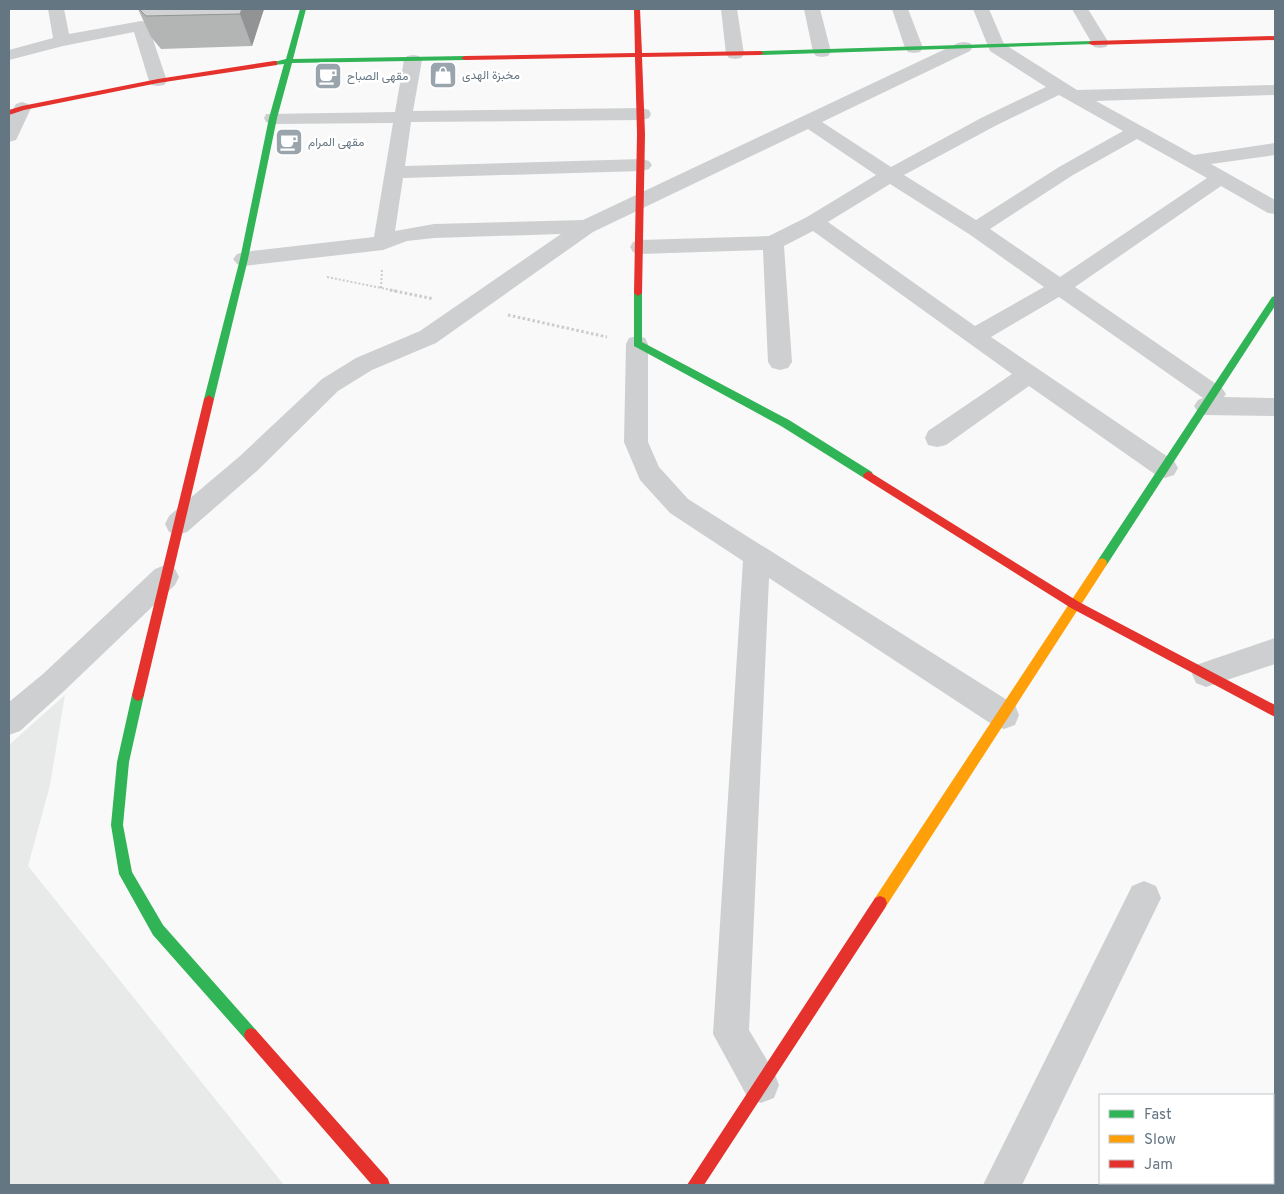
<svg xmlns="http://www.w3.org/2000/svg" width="1284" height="1194" viewBox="0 0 1284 1194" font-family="Overpass,Vazirmatn,sans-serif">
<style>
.built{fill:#e8e9e9}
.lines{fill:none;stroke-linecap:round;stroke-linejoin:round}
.path-far1{stroke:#cbcccd;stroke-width:2;stroke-dasharray:2 2;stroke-linecap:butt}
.path{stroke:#cbcccd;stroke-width:3;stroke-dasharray:2.5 2.5;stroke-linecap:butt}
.street{fill:#cecfd0;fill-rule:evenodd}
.fast{fill:#30b455;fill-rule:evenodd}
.slow{fill:#ff9f0a;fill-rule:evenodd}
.jam{fill:#e5322d;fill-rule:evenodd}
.wall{fill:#b3b5b5}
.shaded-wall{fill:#929394}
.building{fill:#d0d2d3;stroke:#929394}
.labels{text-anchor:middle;stroke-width:5;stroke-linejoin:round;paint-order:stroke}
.far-poi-label{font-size:12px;fill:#657683;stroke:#fff;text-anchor:start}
</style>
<rect width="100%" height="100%" fill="#f9f9f9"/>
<path class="built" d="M65,695L50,785L28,866L284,1185H9V745Z"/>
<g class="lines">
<path class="path-far1" d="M327,277L396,291
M381,288L382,269"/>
<path class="path" d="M390,290L434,299
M508,315L607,337"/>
<path class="street" d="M48,9H64L69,34L141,21L147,22L167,81L164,85L158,86L152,85L149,81L134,32L63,46L9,60V50L53,38Z
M721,9H737L744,54L741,58L735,59L729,58L726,54Z
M804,9H820L831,52L828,56L822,57L816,56L813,52Z
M892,9H908L923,48L920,52L914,53L908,52L905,48Z
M973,9H989L1004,44L1077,90L1275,85V95L1096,101L1194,155L1275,143V155L1211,164L1275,200V214L1268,213L1221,186L1075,287L1222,388L1226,394L1224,397L1275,398V416L1206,415L1198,412L1194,406L1198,400L1203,398L1059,297L991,337L1174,461L1178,468L1174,475L1165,478L1156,475L1029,386L946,445L937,447L928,445L925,438L928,431L1012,374L813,231L784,246L792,362L788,368L780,370L772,368L768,362L763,250L640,254L633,252L630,247L633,242L640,240L769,236L807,217L876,175L808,129L593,232L436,343L372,370L338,391L258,470L187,532L178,535L169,532L165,524L169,516L240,456L322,379L356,358L420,331L561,234L434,238L407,241L383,250L244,266L237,264L233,259L237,254L244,252L374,237L393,123L273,124L266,122L264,118L266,114L395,112L404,60L407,56L413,55L419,56L422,60L413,111L642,108L649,110L651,114L649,118L642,120L411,122L405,166L642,159L649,161L652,165L649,169L642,171L403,178L395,231L434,224L583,220L958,43L964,42L970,43L973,47L970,51L822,122L891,167L981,118L1046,87L990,51ZM1059,95L1123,131L1059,167L976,220L904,175L995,126ZM1137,139L1207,178L1060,277L990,229L1073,175ZM890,184L969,234L1044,287L975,326L828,222Z
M1072,9H1088L1109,43L1106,47L1100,48L1094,47Z
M22,102L28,104L31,108L18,136L16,140L9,142V117L16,104Z
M637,336L645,338L648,344V442L659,467L688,499L1015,705L1019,715L1015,725L1004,729L993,725L769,578L749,1030L774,1072L779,1085L774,1098L761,1103L748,1098L713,1034L743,561L670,513L640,480L624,442L626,344L629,338Z
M165,565L175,569L179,577L175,585L63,692L20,731L9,735V702L43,674L155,569Z
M1275,638V664L1206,687L1196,683L1192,674L1196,665Z
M1144,881L1156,886L1161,898L1022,1185H983L1132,886Z"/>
<path class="fast" d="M300,9H306L293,59L465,56L469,58L465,60L292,63L277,118L248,259L214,399L209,403L204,399L240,259L269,118L284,64L274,65L270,63L286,59Z
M1092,41L1094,42V44L760,55L756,53L760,51Z
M638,290L642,293V342L789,420L872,472L873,475L872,478H864L781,426L634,346V293Z
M1275,296V306L1106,566H1098L1097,563L1098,560L1272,297Z
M138,689L142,691L144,695L129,762L123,825L132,872L163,925L256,1030L258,1035L256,1040L251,1042L246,1040L153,935L119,874L111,825L117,762L132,695L134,691Z"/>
<path class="slow" d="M1102,558L1106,560L1107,563L1106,566L885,908L880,910L875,908L873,903L875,898L1098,560Z"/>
<path class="jam" d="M634,9H640L642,53L760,51L764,53L760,55L642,57L645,134L642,293L638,296L634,293L637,134L635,57L465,60L461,58L465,56L635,53Z
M1275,36V40L1092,45L1088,43L1092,41Z
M274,61H277V65L158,83L24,110L9,115V110L22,106L158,79Z
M209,395L214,399L144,695L142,699L138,701L134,699L132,695L204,399Z
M868,471L1079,602L1275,705V717L1071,608L864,478L863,475Z
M880,896L885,898L887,903L885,908L704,1185H687L875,898Z
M251,1028L256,1030L388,1179L390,1185H372L246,1040L244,1035L246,1030Z"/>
</g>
<path class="wall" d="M138,9H264L252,46L161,49L151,37Z"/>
<path class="shaded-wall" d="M242,9H264L252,46L240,14Z"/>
<path class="building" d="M139,9H242L240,14L146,16Z"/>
<defs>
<g id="shop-square" transform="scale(1.4375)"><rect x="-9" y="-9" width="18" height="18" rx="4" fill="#99a4ac" stroke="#fff"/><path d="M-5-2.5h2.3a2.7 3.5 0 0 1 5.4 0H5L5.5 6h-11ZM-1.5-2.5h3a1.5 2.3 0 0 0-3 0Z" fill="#fff"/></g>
<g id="cafe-square" transform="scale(1.4375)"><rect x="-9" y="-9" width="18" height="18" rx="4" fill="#99a4ac" stroke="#fff"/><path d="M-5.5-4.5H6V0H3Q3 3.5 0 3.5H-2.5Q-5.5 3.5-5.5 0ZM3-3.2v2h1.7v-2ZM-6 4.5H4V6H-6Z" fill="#fff"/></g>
</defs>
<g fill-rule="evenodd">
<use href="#shop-square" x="443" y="75"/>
<use href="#cafe-square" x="328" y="76"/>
<use href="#cafe-square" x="289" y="142"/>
</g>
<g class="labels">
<g class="far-poi-label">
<text x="462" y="79">مخبزة الهدى</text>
<text x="347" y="80">مقهى الصباح</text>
<text x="308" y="146">مقهى المرام</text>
</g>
</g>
<rect width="1284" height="1194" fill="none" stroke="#657683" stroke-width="20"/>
<rect x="1099" y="1094" width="175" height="90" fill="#ffffff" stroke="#c1c8cd"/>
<rect x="1109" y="1110" width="25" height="8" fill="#30b455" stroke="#c1c8cd"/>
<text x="1144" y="1119" font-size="15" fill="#657683">Fast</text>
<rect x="1109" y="1135" width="25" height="8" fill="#ff9f0a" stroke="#c1c8cd"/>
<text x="1144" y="1144" font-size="15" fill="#657683">Slow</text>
<rect x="1109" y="1160" width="25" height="8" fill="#e5322d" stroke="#c1c8cd"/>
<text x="1144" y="1169" font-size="15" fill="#657683">Jam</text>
</svg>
